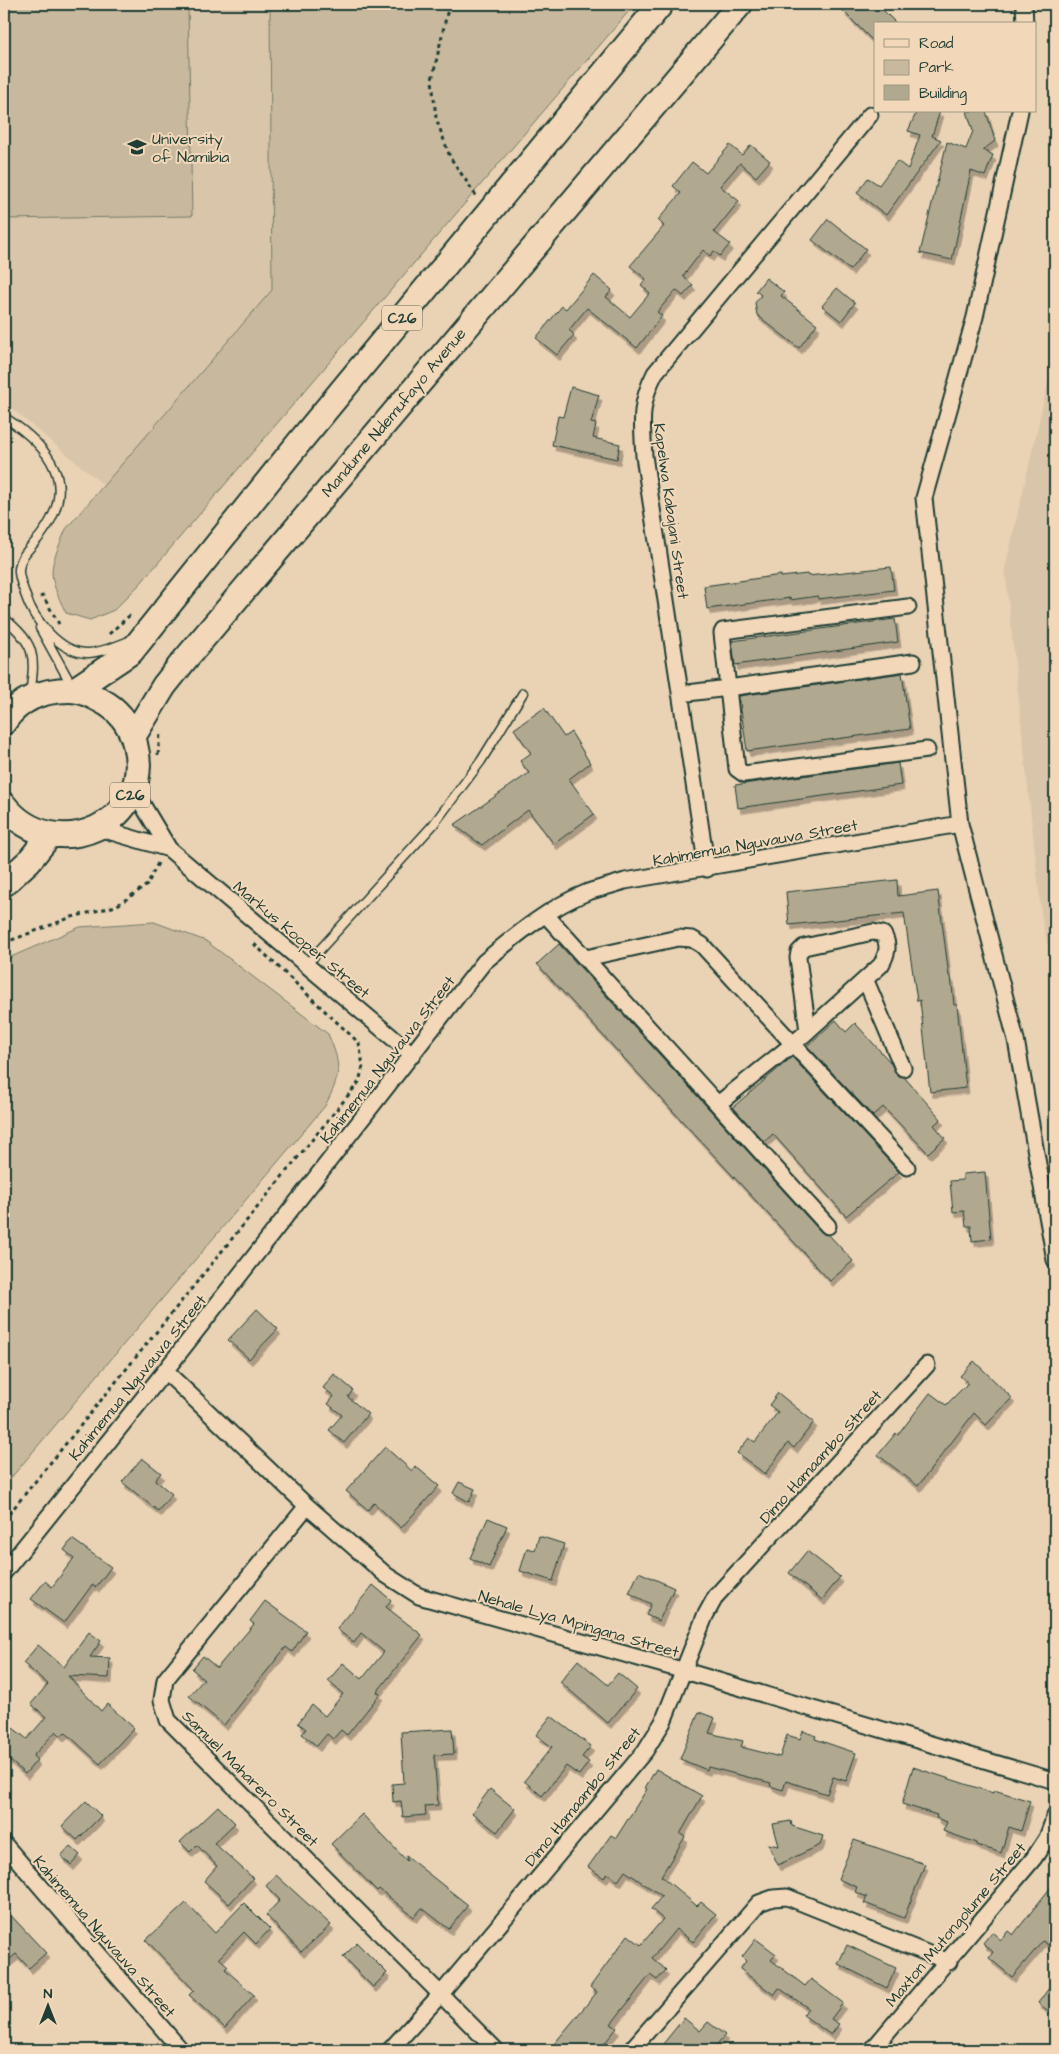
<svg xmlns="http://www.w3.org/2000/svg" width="1059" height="2054" viewBox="0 0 1059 2054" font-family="'Architects Daughter',sans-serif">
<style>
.built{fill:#d9c5a9}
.green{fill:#c8b99e;stroke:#747b69}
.building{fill:#b1a890;stroke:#1f3d34;filter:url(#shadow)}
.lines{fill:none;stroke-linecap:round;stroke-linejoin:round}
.lane-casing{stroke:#1f3d34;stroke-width:11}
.street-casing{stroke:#1f3d34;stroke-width:19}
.primary-casing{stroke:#1f3d34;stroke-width:28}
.path{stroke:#1f3d34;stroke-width:3;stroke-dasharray:4 4;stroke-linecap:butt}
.lane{stroke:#f2d8b9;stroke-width:8}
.street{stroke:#f2d8b9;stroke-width:15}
.primary{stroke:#f2d8b9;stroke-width:24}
.labels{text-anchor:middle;stroke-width:4;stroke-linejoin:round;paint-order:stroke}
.shield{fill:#f2d8b9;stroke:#5e6c5c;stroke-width:1}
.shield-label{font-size:15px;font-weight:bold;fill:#1f3d34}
.poi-label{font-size:16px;fill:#1f3d34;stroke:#f2d8b9;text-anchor:start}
.street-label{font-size:16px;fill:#1f3d34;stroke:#f2d8b9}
</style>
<defs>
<filter id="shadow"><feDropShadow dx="3" dy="5.5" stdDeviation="0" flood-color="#0004"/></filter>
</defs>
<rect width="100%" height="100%" fill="#ead2b4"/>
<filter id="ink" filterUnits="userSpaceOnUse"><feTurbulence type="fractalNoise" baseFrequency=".02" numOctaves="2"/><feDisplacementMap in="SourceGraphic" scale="10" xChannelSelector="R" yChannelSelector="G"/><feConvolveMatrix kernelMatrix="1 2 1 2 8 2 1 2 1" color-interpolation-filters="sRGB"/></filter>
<g filter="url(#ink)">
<path class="built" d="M4,4H270L272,290L105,486L4,402Z
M1055,352V977L1042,920L1005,569Z"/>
<path class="green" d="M4,4H188L192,216L4,219Z
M270,4H635L140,584L114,610L90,620L66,613C46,572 49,570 66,529L272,290Z
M4,239H7L6,309H4Z
M154,922L206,941L328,1034C342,1066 341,1075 325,1106L4,1486V960L80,927Z"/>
<path class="building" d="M850,4H877L897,24H875V43L843,11Z
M917,111H940L932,136L941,140L886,215L857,193L868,178L879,185L897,161L908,169L920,135L908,131Z
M967,111H986L995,141L983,150L993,155L985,176L971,171L952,260L920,253L947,142L966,149L973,131Z
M730,145L742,155L751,145L770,161L756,177L740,163L720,186L739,201L714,232L730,244L720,256L714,251L710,256L703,250L683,276L693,285L683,296L676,290L657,312L662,316L637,348L587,308L569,330L574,335L557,355L536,338L562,306L566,309L594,275L612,290L606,297L630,317L650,293L641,285L646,279L630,266L664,226L658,220L681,193L673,186L692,162L706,173Z
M828,219L866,249L850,270L812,240Z
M766,278L784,292L781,296L817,324L799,348L757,315L755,303L761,295L756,291Z
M837,288L855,303L841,321L822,306Z
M571,387L599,395L591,423L596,424L593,438L620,444L617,459L552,445L558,416L563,417Z
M891,567L894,590L818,599V596L790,600V598L707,609L704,586L781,575V577L807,574L808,576Z
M895,619L898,642L735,665L732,641Z
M902,673L910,729L747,751L739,696Z
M544,708L564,737L571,732L590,763L569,779L594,814L554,844L528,810L482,845L454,825L529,773L520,761L531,753L514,729Z
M898,763L901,785L738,808L735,785Z
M897,880L898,896L938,891L949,976H951L954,1005H957L966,1088L930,1092L920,1000L917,1001L904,913L789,925L786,892Z
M559,944L821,1232L829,1235L853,1261L830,1281L537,964Z
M836,1020L846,1032L855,1023L890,1062L897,1075L904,1077L941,1119L934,1125L945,1138L928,1153L883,1107L873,1116L807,1046Z
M792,1057L899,1172L846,1216L773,1134L764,1142L733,1107Z
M985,1172L991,1239L972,1241L971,1226H966L964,1211L953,1212L950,1181L963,1180V1174Z
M257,1309L278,1329L249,1359L228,1340Z
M974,1361L1012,1398L986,1425L974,1413L918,1486L878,1455L896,1433L898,1435L930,1393L946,1405L968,1383L960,1376Z
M334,1374L353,1390L348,1397L368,1414L344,1443L329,1430L342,1415L328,1404L334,1396L323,1388Z
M778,1393L814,1422L794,1448L788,1443L765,1474L737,1453L749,1438L755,1442L778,1412L769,1405Z
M385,1447L412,1471L415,1466L439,1486L401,1528L374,1503L368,1510L346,1491Z
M142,1458L161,1473L155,1480L172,1494L158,1511L122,1482Z
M459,1482L475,1489L469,1502L453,1493Z
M488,1518L507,1526L489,1567L470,1558Z
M539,1536L564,1544L553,1581L520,1571L527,1548L535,1550Z
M72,1539L111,1567L96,1587L92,1585L64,1623L31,1599L45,1581L52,1587L74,1558L64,1550Z
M807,1551L840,1577L822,1600L789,1573Z
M639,1572L674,1588L659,1621L646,1615L651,1604L629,1593Z
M373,1585L391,1600L386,1607L422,1635L377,1692L380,1694L347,1735L341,1730L333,1739L327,1734L317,1746L302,1734L306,1729L298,1723L312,1705L325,1716L343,1694L328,1681L343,1663L362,1679L384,1652L361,1633L354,1643L337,1629Z
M265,1601L306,1631L292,1652L286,1647L224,1725L189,1696L204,1679L192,1669L203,1656L217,1668L254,1624L250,1621Z
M89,1632L101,1641L90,1657L110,1658L109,1678L68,1676L101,1711L107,1704L134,1728L100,1764L65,1732L61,1736L56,1731L33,1756L37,1760L25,1774L4,1755V1721L27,1739L46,1717L31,1704L48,1684L23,1663L38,1645L64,1667Z
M578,1660L608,1685L618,1673L637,1689L608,1723L560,1682Z
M699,1712L715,1718L709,1733L743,1741L741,1747L780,1757L787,1735L800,1739L803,1731L816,1736L815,1739L856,1753L846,1781L833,1777L827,1794L786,1781L783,1790L770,1786L771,1783L708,1767L707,1770L680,1759Z
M551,1716L591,1746L582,1757L589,1762L579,1775L566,1766L542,1796L524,1781L552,1747L536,1735Z
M452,1729L454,1754L434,1755L438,1805L425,1806L426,1815L403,1817L401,1801L393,1802L392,1784L404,1783L401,1732Z
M913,1767L993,1793L994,1790L1030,1801L1021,1831L1009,1827L1001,1853L977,1845V1843L943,1831L947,1822L936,1818L937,1815L902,1804Z
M656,1769L702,1796L680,1834L685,1837L661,1876L697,1906L701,1902L716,1914L693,1942L676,1929L652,1958L666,1970L657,1980L650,1975L611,2024L617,2028L599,2050H549L597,1992L590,1987L628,1935L641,1945L663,1919L651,1909L662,1896L625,1871L618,1881L607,1873L604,1878L588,1867L611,1835L616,1838L647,1789L645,1788Z
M490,1789L515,1809L497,1832L472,1813Z
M86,1801L101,1816L77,1840L62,1826Z
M218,1806L235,1823L214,1843L253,1878L229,1904L204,1881L217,1866L197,1845L190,1852L180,1842Z
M362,1814L407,1861L406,1856L468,1905L449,1929L422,1908L414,1917L379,1889L377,1891L331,1844Z
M791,1821L792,1826L823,1836L820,1845L778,1865L768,1844L779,1846L773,1824Z
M854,1840L925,1864L904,1918L864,1903L867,1897L855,1892L857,1887L838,1879Z
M70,1846L80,1855L71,1865L61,1856Z
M276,1875L331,1925L301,1952L266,1915L280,1900L266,1886Z
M1055,1882V1951L1043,1941L1012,1977L989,1958L993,1952L983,1943L992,1932L1001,1940L1008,1931L1013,1935Z
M186,1903L215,1933L244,1903L270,1929L256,1944L244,1932L219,1958L228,1966L225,1969L254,1995L225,2028L189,1995L194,1990L146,1940Z
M4,1908L46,1953L29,1968L16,1954L4,1964Z
M756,1939L776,1954L771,1960L805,1986L811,1979L843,2003L831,2019L839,2024L831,2035L803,2015L808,2008L779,1988L774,1995L740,1969L746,1961L742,1957Z
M357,1943L387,1973L373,1987L343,1957Z
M847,1945L896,1968L887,1988L838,1964Z
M1055,1980V2016L1038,2003Z
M684,2018L700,2031L708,2022L725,2035L712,2050H671L663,2044Z"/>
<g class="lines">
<g class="lane-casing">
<path id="lane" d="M4,417C49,446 80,484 41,535C32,547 21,553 19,569C18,576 23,587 25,594C33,619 60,654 89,653C102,652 117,646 129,641
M4,618C35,644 36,655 30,694
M40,628L72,686
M306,965L433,825L481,761L523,693"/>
</g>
<g class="street-casing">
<path id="street" d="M1024,4L1025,24
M1020,111L975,317L924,498L960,824L1016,1040L1055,1260
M908,607L723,631L722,633L728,688L913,662
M680,694L728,688L737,769L744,774L927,750
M133,789L169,849L413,1055
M98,828L169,849
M707,869L644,456C642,423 639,404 655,373L870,115
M546,915L828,1226
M873,932L883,934C890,945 887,954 881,965L808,1031L798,958L799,952L804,947Z
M586,958L678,938L692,939L702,945L793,1044L808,1031
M866,981L903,1068
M718,1104L793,1044L907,1167
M165,1371L307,1506L386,1575L419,1596L685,1671L1055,1781
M307,1506L165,1680L162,1700L168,1720L496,2050
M4,1572L165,1371L484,962C515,936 549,907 588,892C600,888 613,885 625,881L960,824
M4,1844L181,2050
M390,2050L441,1994L645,1751L663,1722L705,1616L716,1596L927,1365
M631,2050L759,1903L773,1898L787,1897L949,1962
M872,2050L1034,1858L1047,1838L1055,1816"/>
</g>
<g class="primary-casing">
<path id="primary" d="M74,690L131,652L301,440L661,4
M4,722C19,699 43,690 69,690C83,690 95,697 107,704C121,713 131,728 135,744C156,823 54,869 4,805
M133,737L164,686L183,662L740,4
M4,884L29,861L50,835"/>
</g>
<path class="path" d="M449,4L432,80L436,118L450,157L477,197
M40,597L43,596L59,624
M109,634L129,616L132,618
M158,755L160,734
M4,943L72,917L116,906L147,885L159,861
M4,1520L359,1082L363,1066L359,1043L253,943"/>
<use href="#lane" class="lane"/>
<use href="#street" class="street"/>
<use href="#primary" class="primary"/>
</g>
</g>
<defs>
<g id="university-bare" transform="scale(1.5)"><path d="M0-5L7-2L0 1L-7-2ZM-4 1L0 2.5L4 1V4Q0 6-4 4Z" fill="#1f3d34" stroke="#f2d8b9" stroke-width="2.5" paint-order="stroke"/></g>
</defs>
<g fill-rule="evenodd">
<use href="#university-bare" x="137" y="147"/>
</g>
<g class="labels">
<g class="shield">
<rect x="382" y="305.5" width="40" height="25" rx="4"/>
<rect x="110" y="782.5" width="40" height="25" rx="4"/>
</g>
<g class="shield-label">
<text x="402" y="323">C26</text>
<text x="130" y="800">C26</text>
</g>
<g class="poi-label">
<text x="152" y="144">University<tspan x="152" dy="18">of Namibia</tspan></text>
</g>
<g class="street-label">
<text transform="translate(393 412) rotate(-50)" y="6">Mandume Ndemufayo Avenue</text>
<text transform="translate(672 511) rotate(82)" y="6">Kapelwa Kabajani Street</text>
<text transform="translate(755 842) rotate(-10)" y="6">Kahimemua Nguvauva Street</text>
<text transform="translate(302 939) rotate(40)" y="6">Markus Kooper Street</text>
<text transform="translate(387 1059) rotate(-52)" y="6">Kahimemua Nguvauva Street</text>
<text transform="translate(137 1377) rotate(-51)" y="6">Kahimemua Nguvauva Street</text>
<text transform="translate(820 1456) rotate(-48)" y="6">Dimo Hamaambo Street</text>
<text transform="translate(579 1623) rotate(16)" y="6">Nehale Lya Mpingana Street</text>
<text transform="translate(251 1778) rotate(45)" y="6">Samuel Maharero Street</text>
<text transform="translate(582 1796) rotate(-51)" y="6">Dimo Hamaambo Street</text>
<text transform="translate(955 1924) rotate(-50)" y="6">Maxton Mutongolume Street</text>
<text transform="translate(105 1936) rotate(49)" y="6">Kahimemua Nguvauva Street</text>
</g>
</g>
<rect width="1059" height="2054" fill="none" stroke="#f2d8b9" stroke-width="20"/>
<rect x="10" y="10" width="1039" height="2034" fill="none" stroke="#1f3d34" stroke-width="2" filter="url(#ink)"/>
<rect x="874" y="22" width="162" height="90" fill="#f2d8b9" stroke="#9e9a84"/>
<rect x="884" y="39" width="25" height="8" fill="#f2d8b9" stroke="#9e9a84"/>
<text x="919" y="48" font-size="15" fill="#1f3d34">Road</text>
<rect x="884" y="60" width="25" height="15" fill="#c8b99e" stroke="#9e9a84"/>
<text x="919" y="72" font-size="15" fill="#1f3d34">Park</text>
<rect x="884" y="85" width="25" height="15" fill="#b1a890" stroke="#9e9a84"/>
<text x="919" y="98" font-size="15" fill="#1f3d34">Building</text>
<g transform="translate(48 2006)" stroke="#f2d8b9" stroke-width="4" paint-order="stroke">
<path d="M0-4L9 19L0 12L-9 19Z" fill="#1f3d34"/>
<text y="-8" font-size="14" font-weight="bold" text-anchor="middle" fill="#1f3d34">N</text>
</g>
</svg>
